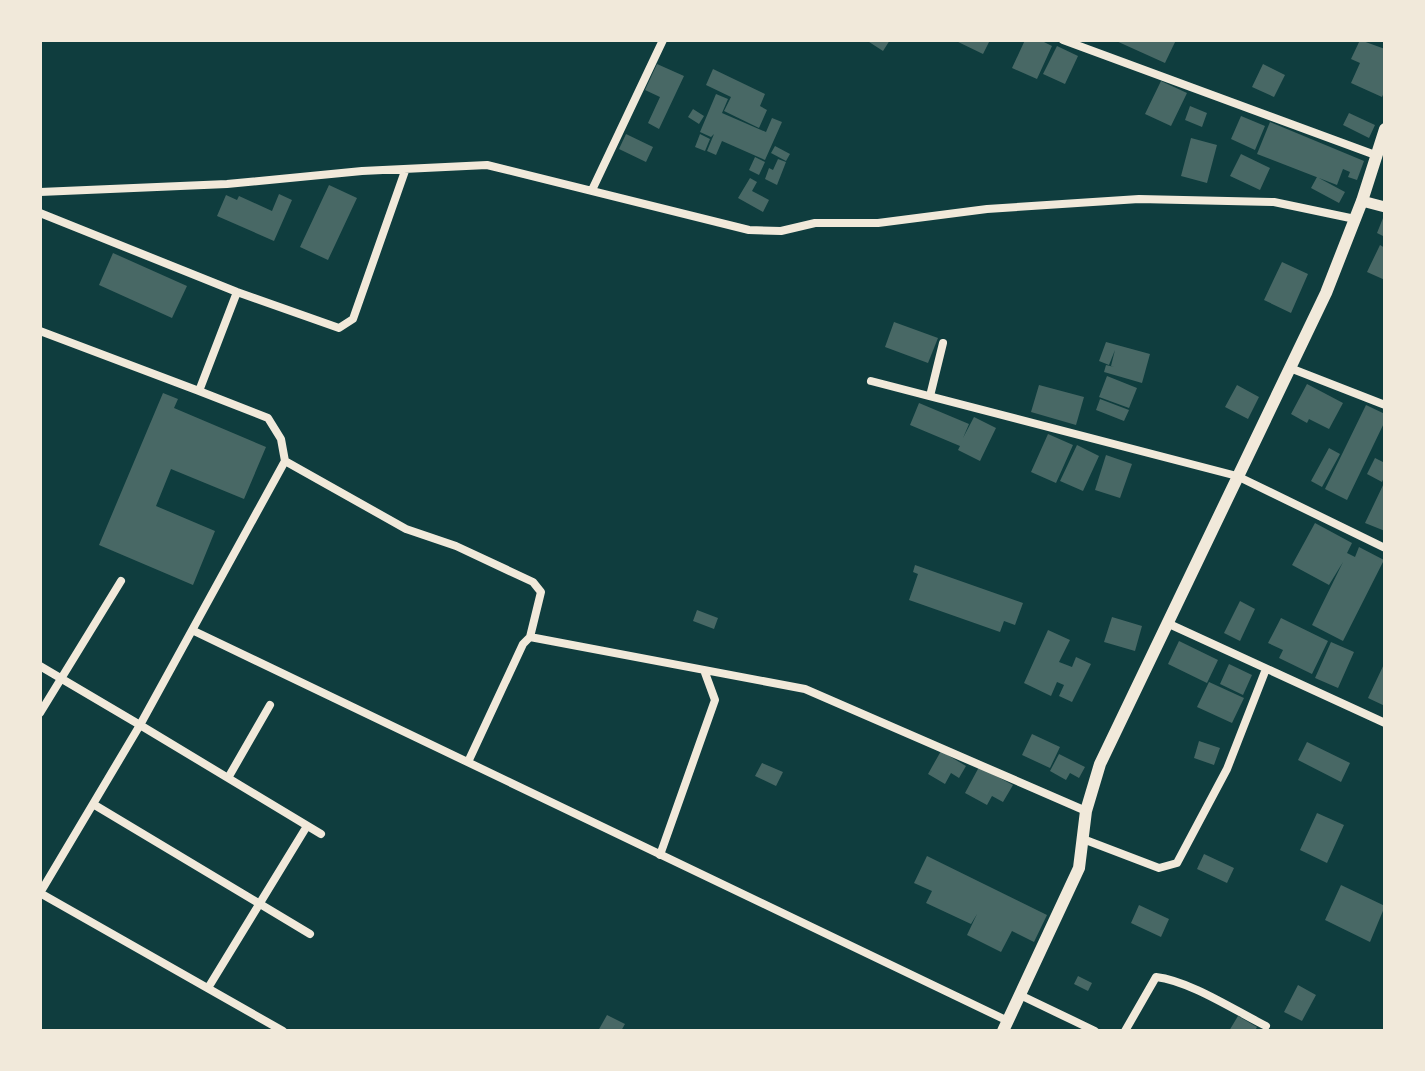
<svg xmlns="http://www.w3.org/2000/svg" width="1425" height="1071" viewBox="0 0 1425 1071" font-family="'Roboto Condensed',sans-serif">
<style>
.building{fill:#486865}
.lines{fill:none;stroke-linecap:round;stroke-linejoin:round}
.minor{stroke:#f1e9da;stroke-width:8}
.tertiary{stroke:#f1e9da;stroke-width:11}
.secondary{stroke:#f1e9da;stroke-width:12}
</style>
<rect width="100%" height="100%" fill="#0f3d3e"/>
<path class="building" d="M866,40H890L883,51Z
M954,40H990L983,54Z
M1025,40H1040L1052,46L1037,79L1012,68Z
M1114,40H1176L1165,63Z
M1360,40L1385,49V90L1382,97L1351,83L1360,63L1351,59Z
M1057,46L1078,56L1065,84L1043,74Z
M657,64L684,76L659,129L648,123L660,97L645,90Z
M1263,64L1285,75L1274,97L1252,87Z
M713,69L765,94L760,106L767,110L759,128L724,111L731,97L706,85Z
M1161,81L1187,93L1171,126L1145,114Z
M716,94L728,99L722,113L766,132L772,118L782,122L765,160L722,141L716,155L707,151L714,134L711,137L700,132Z
M1190,106L1207,113L1202,127L1185,120Z
M693,109L704,116L699,124L688,117Z
M1349,113L1375,125L1369,138L1343,125Z
M1241,116L1265,126L1255,150L1231,139Z
M1270,122L1364,161L1357,180L1348,177L1350,172L1343,169L1337,185L1257,154Z
M626,134L653,147L646,162L619,149Z
M700,134L710,139L705,151L695,147Z
M1191,138L1217,145L1207,183L1181,176Z
M775,146L790,154L786,161L771,153Z
M1241,154L1270,168L1260,190L1230,176Z
M755,157L765,162L759,175L749,170Z
M778,159L786,162L777,185L765,179L769,168L773,170Z
M1317,177L1345,192L1339,203L1311,188Z
M750,178L757,182L752,191L769,200L763,212L738,198Z
M329,185L357,198L328,260L300,247Z
M279,194L292,200L274,241L217,216L226,195L237,200L239,196L272,211Z
M1385,213V237L1377,233Z
M1380,245L1385,248V280L1367,272Z
M113,253L187,286L172,318L99,285Z
M1282,262L1308,274L1291,313L1264,300Z
M894,322L938,338L928,363L885,347Z
M1106,342L1150,354L1142,383L1104,372L1106,365L1114,367L1111,366L1115,350L1109,365L1099,361Z
M1107,376L1137,388L1129,408L1099,397Z
M1307,384L1343,403L1329,429L1309,419L1307,423L1291,414Z
M1039,385L1084,397L1076,425L1031,412Z
M1237,385L1259,397L1248,419L1225,407Z
M163,393L178,399L174,408L266,447L244,499L171,469L156,506L215,531L193,585L99,545Z
M1100,399L1129,410L1124,421L1096,410Z
M919,403L969,424L963,438L974,417L996,428L980,461L958,450L960,446L910,425Z
M1366,405L1385,414V421L1347,500L1325,489Z
M1048,434L1073,445L1056,483L1031,472Z
M1077,445L1099,456L1083,491L1060,481Z
M1329,448L1340,454L1322,487L1311,481Z
M1106,455L1132,464L1120,498L1095,490Z
M1375,458L1385,463V475L1382,482L1367,474Z
M1385,481V531L1365,523Z
M1315,523L1352,543L1347,553L1355,557L1359,547L1384,560L1343,641L1312,625L1343,562L1329,585L1292,565Z
M915,565L1023,603L1015,625L1004,621L1000,632L909,600L918,574L913,572Z
M1240,601L1255,609L1240,641L1224,633Z
M697,610L718,618L714,629L693,621Z
M1112,617L1142,626L1135,651L1104,642Z
M1281,618L1328,641L1312,674L1279,658L1283,650L1268,643Z
M1048,630L1070,640L1059,662L1072,667L1076,657L1091,664L1072,702L1059,696L1064,685L1057,682L1051,696L1024,683Z
M1179,641L1218,660L1207,683L1168,664Z
M1331,642L1354,652L1338,688L1315,678Z
M1385,662V706L1368,698Z
M1229,664L1252,675L1243,695L1220,684Z
M1209,682L1244,698L1232,723L1197,707Z
M1032,734L1060,747L1050,768L1022,755Z
M1199,741L1220,748L1214,765L1194,758Z
M1307,742L1350,763L1341,782L1298,760Z
M941,751L966,766L959,778L951,773L945,784L928,774Z
M1059,754L1085,767L1079,778L1070,773L1066,780L1050,771Z
M762,763L783,772L776,786L755,776Z
M979,767L1013,785L1003,802L992,796L987,805L965,793Z
M1317,813L1344,825L1327,863L1300,850Z
M1204,854L1234,868L1227,883L1197,869Z
M927,856L1047,915L1034,942L1012,931L1001,952L967,935L977,914L971,924L926,903L932,891L914,883Z
M1341,885L1385,906L1370,942L1325,920Z
M1139,905L1169,919L1161,937L1131,923Z
M1078,976L1092,983L1088,991L1074,984Z
M1298,985L1316,995L1302,1021L1284,1012Z
M607,1015L625,1024L621,1031H598Z
M1238,1016L1257,1027L1255,1031H1229Z"/>
<g class="lines">
<path class="minor" d="M1063,40L1378,156
M592,190L663,40
M40,192L227,184L362,171L487,165L749,230L781,231L815,223H878L987,209L1139,199L1274,202L1355,219
M40,213L237,292L339,328L353,319L405,171
M40,331L199,391L237,292
M1290,368L1385,405
M871,381L1237,476L1385,548
M930,396L943,343
M285,461L406,529L456,546L533,582L541,592L530,637L523,644L468,762
M1167,623L1385,723
M194,631L1008,1021
M530,637L805,689L1086,811
M40,666L140,725L285,461L281,439L268,418L199,391
M40,713L121,581
M228,778L270,705
M93,804L310,934
M1083,839L1159,868L1177,863L1227,769L1266,669
M660,855L715,700L704,670
M208,988L307,826
M1020,995L1095,1031
M283,1031L40,893L140,725L321,834
M1125,1031L1156,977C1190,981 1234,1010 1266,1026"/>
<path class="tertiary" d="M1362,201L1385,207"/>
<path class="secondary" d="M1003,1031L1079,868L1086,811L1100,764L1326,293L1362,201L1385,129"/>
</g>
<rect width="1425" height="1071" fill="none" stroke="#f1e9da" stroke-width="84"/>
</svg>
